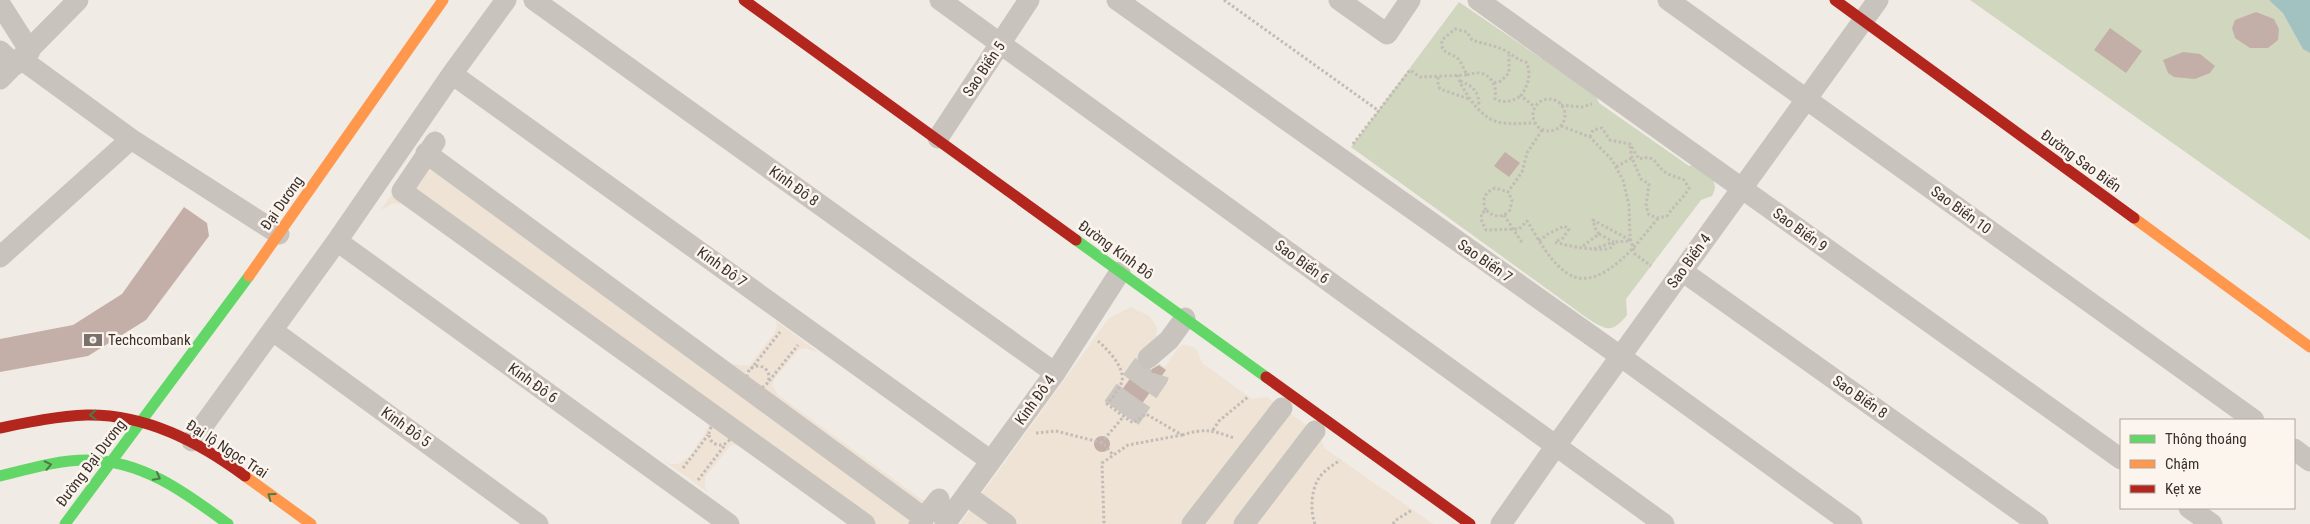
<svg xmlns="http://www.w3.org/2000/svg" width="2310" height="524" viewBox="0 0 2310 524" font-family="'Roboto Condensed',sans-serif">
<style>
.green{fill:#d1d6bf}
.plaza{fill:#eee3d5}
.water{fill:#a1c2c1}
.building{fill:#c3afa7}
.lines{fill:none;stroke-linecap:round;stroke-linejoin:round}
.street-tunnel{stroke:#ccc6c0;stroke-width:21;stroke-dasharray:21 11;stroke-linecap:butt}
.path{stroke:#c2bbb6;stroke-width:3;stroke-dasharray:2.5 2.5;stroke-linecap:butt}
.street{stroke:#c9c3be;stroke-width:21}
.fast{stroke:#63d668;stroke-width:11}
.slow{stroke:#ff974d;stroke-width:11}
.jam{stroke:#b3261e;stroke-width:11}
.oneway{stroke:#4d7b46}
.labels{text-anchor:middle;stroke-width:5;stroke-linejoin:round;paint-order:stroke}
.street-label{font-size:15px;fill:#3b302b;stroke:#fbf5ee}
.poi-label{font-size:15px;fill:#3b302b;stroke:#fbf5ee;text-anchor:start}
</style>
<rect width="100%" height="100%" fill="#f0ebe5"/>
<path class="green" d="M1970,0H2310V240Z
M1459,2L1541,58L1550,61L1596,96L1599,103L1689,166L1695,165C1707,173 1721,180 1712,196L1701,200L1626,299L1627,315C1612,334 1606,330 1587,318L1351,147Z"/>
<path class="plaza" d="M439,124L435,133L441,151L732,364L749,366L774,334L777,326L775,320L819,353L805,348L798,350L775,378L772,385L778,395L921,499L928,502L938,499L949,492L924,524H854L742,446L731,445L705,477V487L708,492L661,459L670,464H678L690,456L705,433L708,426L706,421L406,205L394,203L381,210Z
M1131,307L1149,316L1157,327L1156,338L1146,353L1165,367L1178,348L1183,345L1191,346L1197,350L1202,363L1252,399L1267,397L1319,434L1324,448L1433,524H960L1109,318Z"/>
<path class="water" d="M2269,0H2310V53L2303,49L2283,13Z"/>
<path class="building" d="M2256,12L2274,19L2279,29L2278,40L2268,48H2250L2235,38L2232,28L2235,20Z
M2110,28L2142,51L2126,73L2094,50Z
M2183,52L2200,54L2215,66L2210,73L2195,79L2174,77L2168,73L2163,60Z
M1505,152L1520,163L1509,177L1494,166Z
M184,207L207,223L209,236L146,320L88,356L0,372V339L73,325L122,294Z
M1159,365L1166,370L1131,419L1111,405L1139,366L1150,370Z
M1094 444a8 8 0 1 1 16 0a8 8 0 1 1-16 0Z"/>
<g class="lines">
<path class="street-tunnel" d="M1113,407L1148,358
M1130,419L1158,377L1161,367"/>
<path class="path" d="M1224,0L1379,111
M1457,75C1463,91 1480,118 1498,122C1510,125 1523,123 1535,123
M1467,75C1485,68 1498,80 1495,99C1505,104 1512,101 1521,96
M1438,77V85L1440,89L1469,99
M1460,81C1473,86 1479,91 1479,107
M1494,83L1501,81L1509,73V55
M1533 115a16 16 0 1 1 32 0a16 16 0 1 1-32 0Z
M1561,105L1582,107L1592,104
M1561,126L1590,137L1612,160L1623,180L1629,205L1630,238L1635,254L1651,266
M1542,130L1527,153L1522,172L1508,192L1512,200L1510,210C1503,218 1494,218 1486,210L1481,214L1482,222L1486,230L1519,229L1527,221C1538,238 1549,261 1567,273C1600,296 1641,239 1658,218
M1590,137L1593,130L1602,128L1610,140L1630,144L1639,159C1656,154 1654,164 1665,172C1670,176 1678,177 1684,180L1689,188C1683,199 1674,205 1667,216L1658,218L1649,215L1646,206L1649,184L1641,179L1632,158L1616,167
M1353,144L1410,70L1420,77L1467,75C1464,70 1461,60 1456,57C1447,52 1440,52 1442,40L1455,29L1467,32L1472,40C1483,44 1494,45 1504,50C1512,54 1517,60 1526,62C1532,75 1528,84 1521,96L1535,107
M1630,146L1632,158
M1486,210C1481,200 1485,192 1495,188L1508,192
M1504,215L1523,244
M1599,234L1595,228L1593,220L1630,240
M1539,241L1548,234L1564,226L1569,229L1563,238L1555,242C1565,246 1604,253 1612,247L1614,242L1631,241
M1583,246L1599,234L1614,242
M1594,249L1613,242
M1098,341C1107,349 1125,367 1122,381C1120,389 1112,398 1107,404L1133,423L1146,414L1182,435L1128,445L1102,463L1104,524
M747 377a11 11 0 1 1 22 0a11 11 0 1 1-22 0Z
M751,369L780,332
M769,381L798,345
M709 434a11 11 0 1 1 22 0a11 11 0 1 1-22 0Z
M1213,430L1219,421L1249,396
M1036,433L1056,431L1099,442L1105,445L1113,455
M1182,435C1205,428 1211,430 1234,438
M1101,443L1124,416
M683,468L708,435
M698,480L725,445
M1315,524C1310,511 1311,490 1319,478C1324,470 1334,465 1340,460
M1393,524L1396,520L1412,510"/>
<path class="street" d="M534,0L1055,373
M940,0L1664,524
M1117,0L1620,356L1852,524
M1339,0L1387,34L1410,0
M1478,0L2121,459
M1668,0L2254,420
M0,4L30,51
M0,51L15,65
M21,59L131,139L279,234
M452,74L991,461
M0,79L78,0
M938,138L1029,0
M435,142L402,191L865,524
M426,153L924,518
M337,241L729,524
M0,257L131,139
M1682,271L2038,524
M273,331L538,524
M1148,358L1169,340L1185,318
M192,441L337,241L452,74L506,0
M2294,449L2310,461
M976,502L1006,524
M2189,508L2212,524
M919,524L939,499
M945,524L1055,373L1120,272
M1192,524L1282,408
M1244,524L1315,431
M1501,524L1555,447L1878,0"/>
<path class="fast" d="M1076,240L1266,377
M0,476C28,469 58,460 87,460C142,460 186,493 228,524
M65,524L249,276"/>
<path class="slow" d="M2134,218L2310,347
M249,276L443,0
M245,476L311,524"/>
<path class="jam" d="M744,0L1076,240
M1835,0L2134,218
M1266,377L1470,524
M0,428C29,422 58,416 87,415C146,414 199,442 245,476"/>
</g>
<defs><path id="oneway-chevron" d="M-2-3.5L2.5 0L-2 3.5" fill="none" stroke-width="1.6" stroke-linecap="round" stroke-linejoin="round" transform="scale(1.25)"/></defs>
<g class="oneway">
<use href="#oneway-chevron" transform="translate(93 415) rotate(178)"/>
<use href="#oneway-chevron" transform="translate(48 465) rotate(-12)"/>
<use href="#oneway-chevron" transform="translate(157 477) rotate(28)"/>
<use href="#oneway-chevron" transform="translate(271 496) rotate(-144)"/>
</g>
<defs>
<g id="bank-bare" transform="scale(1.5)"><path d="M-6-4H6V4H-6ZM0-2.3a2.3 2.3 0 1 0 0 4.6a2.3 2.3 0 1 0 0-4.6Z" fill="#7a716c" stroke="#fbf5ee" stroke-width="2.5" paint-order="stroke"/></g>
</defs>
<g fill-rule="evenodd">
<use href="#bank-bare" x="93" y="340"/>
</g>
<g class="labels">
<g class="street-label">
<text transform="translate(984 69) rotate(-56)" y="5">Sao Biển 5</text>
<text transform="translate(2081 161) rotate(36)" y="5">Đường Sao Biển</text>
<text transform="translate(794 186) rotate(36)" y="5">Kinh Đô 8</text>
<text transform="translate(282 203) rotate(-55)" y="5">Đại Dương</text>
<text transform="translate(1961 210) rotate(36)" y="5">Sao Biển 10</text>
<text transform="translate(1800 230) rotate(36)" y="5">Sao Biển 9</text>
<text transform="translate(1116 250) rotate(36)" y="5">Đường Kinh Đô</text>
<text transform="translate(1485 261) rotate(35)" y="5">Sao Biển 7</text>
<text transform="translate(1689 261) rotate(-54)" y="5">Sao Biển 4</text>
<text transform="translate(1302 262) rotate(36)" y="5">Sao Biển 6</text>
<text transform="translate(722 267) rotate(36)" y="5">Kinh Đô 7</text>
<text transform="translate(533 383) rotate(36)" y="5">Kinh Đô 6</text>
<text transform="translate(1860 397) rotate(35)" y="5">Sao Biển 8</text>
<text transform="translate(1035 400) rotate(-54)" y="5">Kinh Đô 4</text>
<text transform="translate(406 427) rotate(36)" y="5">Kinh Đô 5</text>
<text transform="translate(227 449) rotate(33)" y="5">Đại lộ Ngọc Trai</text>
<text transform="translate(91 463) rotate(-53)" y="5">Đường Đại Dương</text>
</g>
<g class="poi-label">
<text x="108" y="345">Techcombank</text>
</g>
</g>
<rect x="2120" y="419" width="175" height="90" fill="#fbf5ee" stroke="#aea6a0"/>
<rect x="2130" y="435" width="25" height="8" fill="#63d668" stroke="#aea6a0"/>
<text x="2165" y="444" font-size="15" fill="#3b302b">Thông thoáng</text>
<rect x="2130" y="460" width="25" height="8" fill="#ff974d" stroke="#aea6a0"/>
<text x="2165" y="469" font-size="15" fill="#3b302b">Chậm</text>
<rect x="2130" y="485" width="25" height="8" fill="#b3261e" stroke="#aea6a0"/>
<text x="2165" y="494" font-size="15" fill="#3b302b">Kẹt xe</text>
</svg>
